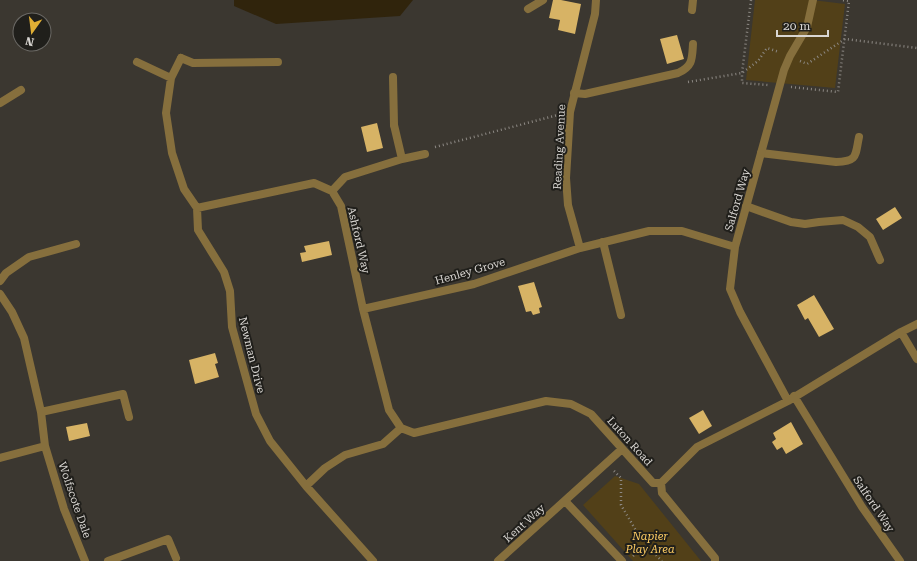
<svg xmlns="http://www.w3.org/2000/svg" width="917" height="561" viewBox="0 0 917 561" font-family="'Roboto Serif',serif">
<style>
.green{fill:#524018}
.water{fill:#30240c}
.building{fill:#d7b365}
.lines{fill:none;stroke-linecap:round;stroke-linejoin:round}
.path{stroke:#8d8984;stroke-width:2.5;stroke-dasharray:1 3;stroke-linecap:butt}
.service{stroke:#866f3d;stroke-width:8}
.minor{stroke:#866f3d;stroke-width:8}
.labels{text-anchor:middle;stroke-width:4;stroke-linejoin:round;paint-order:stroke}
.street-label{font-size:11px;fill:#d9d6d2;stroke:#201f1b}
.park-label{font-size:11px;font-style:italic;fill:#ffce64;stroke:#201f1b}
</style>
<rect width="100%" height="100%" fill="#3b3730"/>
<path class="green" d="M755,0H812L845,4L835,88L746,80Z
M615,476L639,484L701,561H633L583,505Z"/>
<path class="water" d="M234,0H413L400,16L276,24L234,6Z"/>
<path class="building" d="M553,0H561L581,4L575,34L558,30L560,20L549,18Z
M677,35L684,59L667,64L660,39Z
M377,123L383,148L367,152L361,127Z
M895,207L902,218L883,230L876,219Z
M329,241L332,255L302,262L300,253L306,252L304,246Z
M534,282L542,307L539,308L540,313L533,315L531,311L526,312L518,286Z
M814,295L834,329L819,337L808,318L805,320L797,305Z
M215,353L218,363L215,364L219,377L195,384L189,360Z
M703,410L712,426L699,434L689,418Z
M791,422L803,444L786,454L782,447L777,450L772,442L776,439L773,433Z
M87,423L90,436L69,441L66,427Z"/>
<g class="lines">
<path class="path" d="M751,0L742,73V83L768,85
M800,61L807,64L845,39L917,48
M688,82L742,73L758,61L767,48L779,52
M791,87L838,92L849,1L842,0
M435,147L558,115
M614,471L621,478V505L638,534
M656,555L662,561
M633,556L638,551"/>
<path class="service" d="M528,9L543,0
M692,10L693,0
M181,58L193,63L278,62
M393,77L394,125
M574,93L585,94L678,73C693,66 692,59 693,44
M761,153L836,162C858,161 855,156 859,137
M746,206L791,222L805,224L819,222L843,220L858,227L870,237L880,260
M603,242L621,315"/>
<path class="minor" d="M181,58L171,78L166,113L172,153L184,189L197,208L198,230L224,272L230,291L232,327L256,414L270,441L306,486L373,561
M137,62L171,78
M0,103L21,90
M394,125L402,159
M332,191L345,177L402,159L425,154
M197,208L314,183L332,191L341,206L363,309L389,410L401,428
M580,248L568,205L566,178L570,112L595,14L596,0
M0,281L6,273L29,257L76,244
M0,294L12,312L24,338L41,412L45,446L64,509L85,561
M363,309L474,284L580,248L649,231H682L735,247
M901,332L917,359
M794,396L862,507L900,561
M788,401L740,312L730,289L735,247L784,70L790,56L807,27L813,0
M41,412L123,394L129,417
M401,428L414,433L546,401L571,404L591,414L653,483H661L697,447L788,401L901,332L917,324
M0,458L45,446
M661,483L662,493L715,558V561
M306,486L325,468L345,455L383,444L401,428
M565,501L622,561
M108,561L168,539L176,558
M498,561L622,449"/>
</g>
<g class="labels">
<g class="street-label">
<text transform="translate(559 147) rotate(-87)" y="4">Reading Avenue</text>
<text transform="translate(737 200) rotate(-74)" y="4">Salford Way</text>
<text transform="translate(359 240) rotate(77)" y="4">Ashford Way</text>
<text transform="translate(470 271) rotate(-16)" y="4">Henley Grove</text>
<text transform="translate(252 355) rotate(76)" y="4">Newman Drive</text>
<text transform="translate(630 441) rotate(48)" y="4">Luton Road</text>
<text transform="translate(75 500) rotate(71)" y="4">Wolfscote Dale</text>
<text transform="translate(874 504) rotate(56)" y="4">Salford Way</text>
<text transform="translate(524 523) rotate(-42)" y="4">Kent Way</text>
</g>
<g class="park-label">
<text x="650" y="540">Napier<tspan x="650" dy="13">Play Area</tspan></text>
</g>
</g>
<g transform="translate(32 32) rotate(194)"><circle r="19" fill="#201f1b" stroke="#6a6864"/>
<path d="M0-3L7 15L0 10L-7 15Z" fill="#e1af34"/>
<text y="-6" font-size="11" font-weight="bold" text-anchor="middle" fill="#d9d6d2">N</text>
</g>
<path d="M777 30v6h51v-6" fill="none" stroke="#d9d6d2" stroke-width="2"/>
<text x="783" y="30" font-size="12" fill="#d9d6d2" stroke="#201f1b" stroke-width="3" paint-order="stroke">20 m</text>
</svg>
